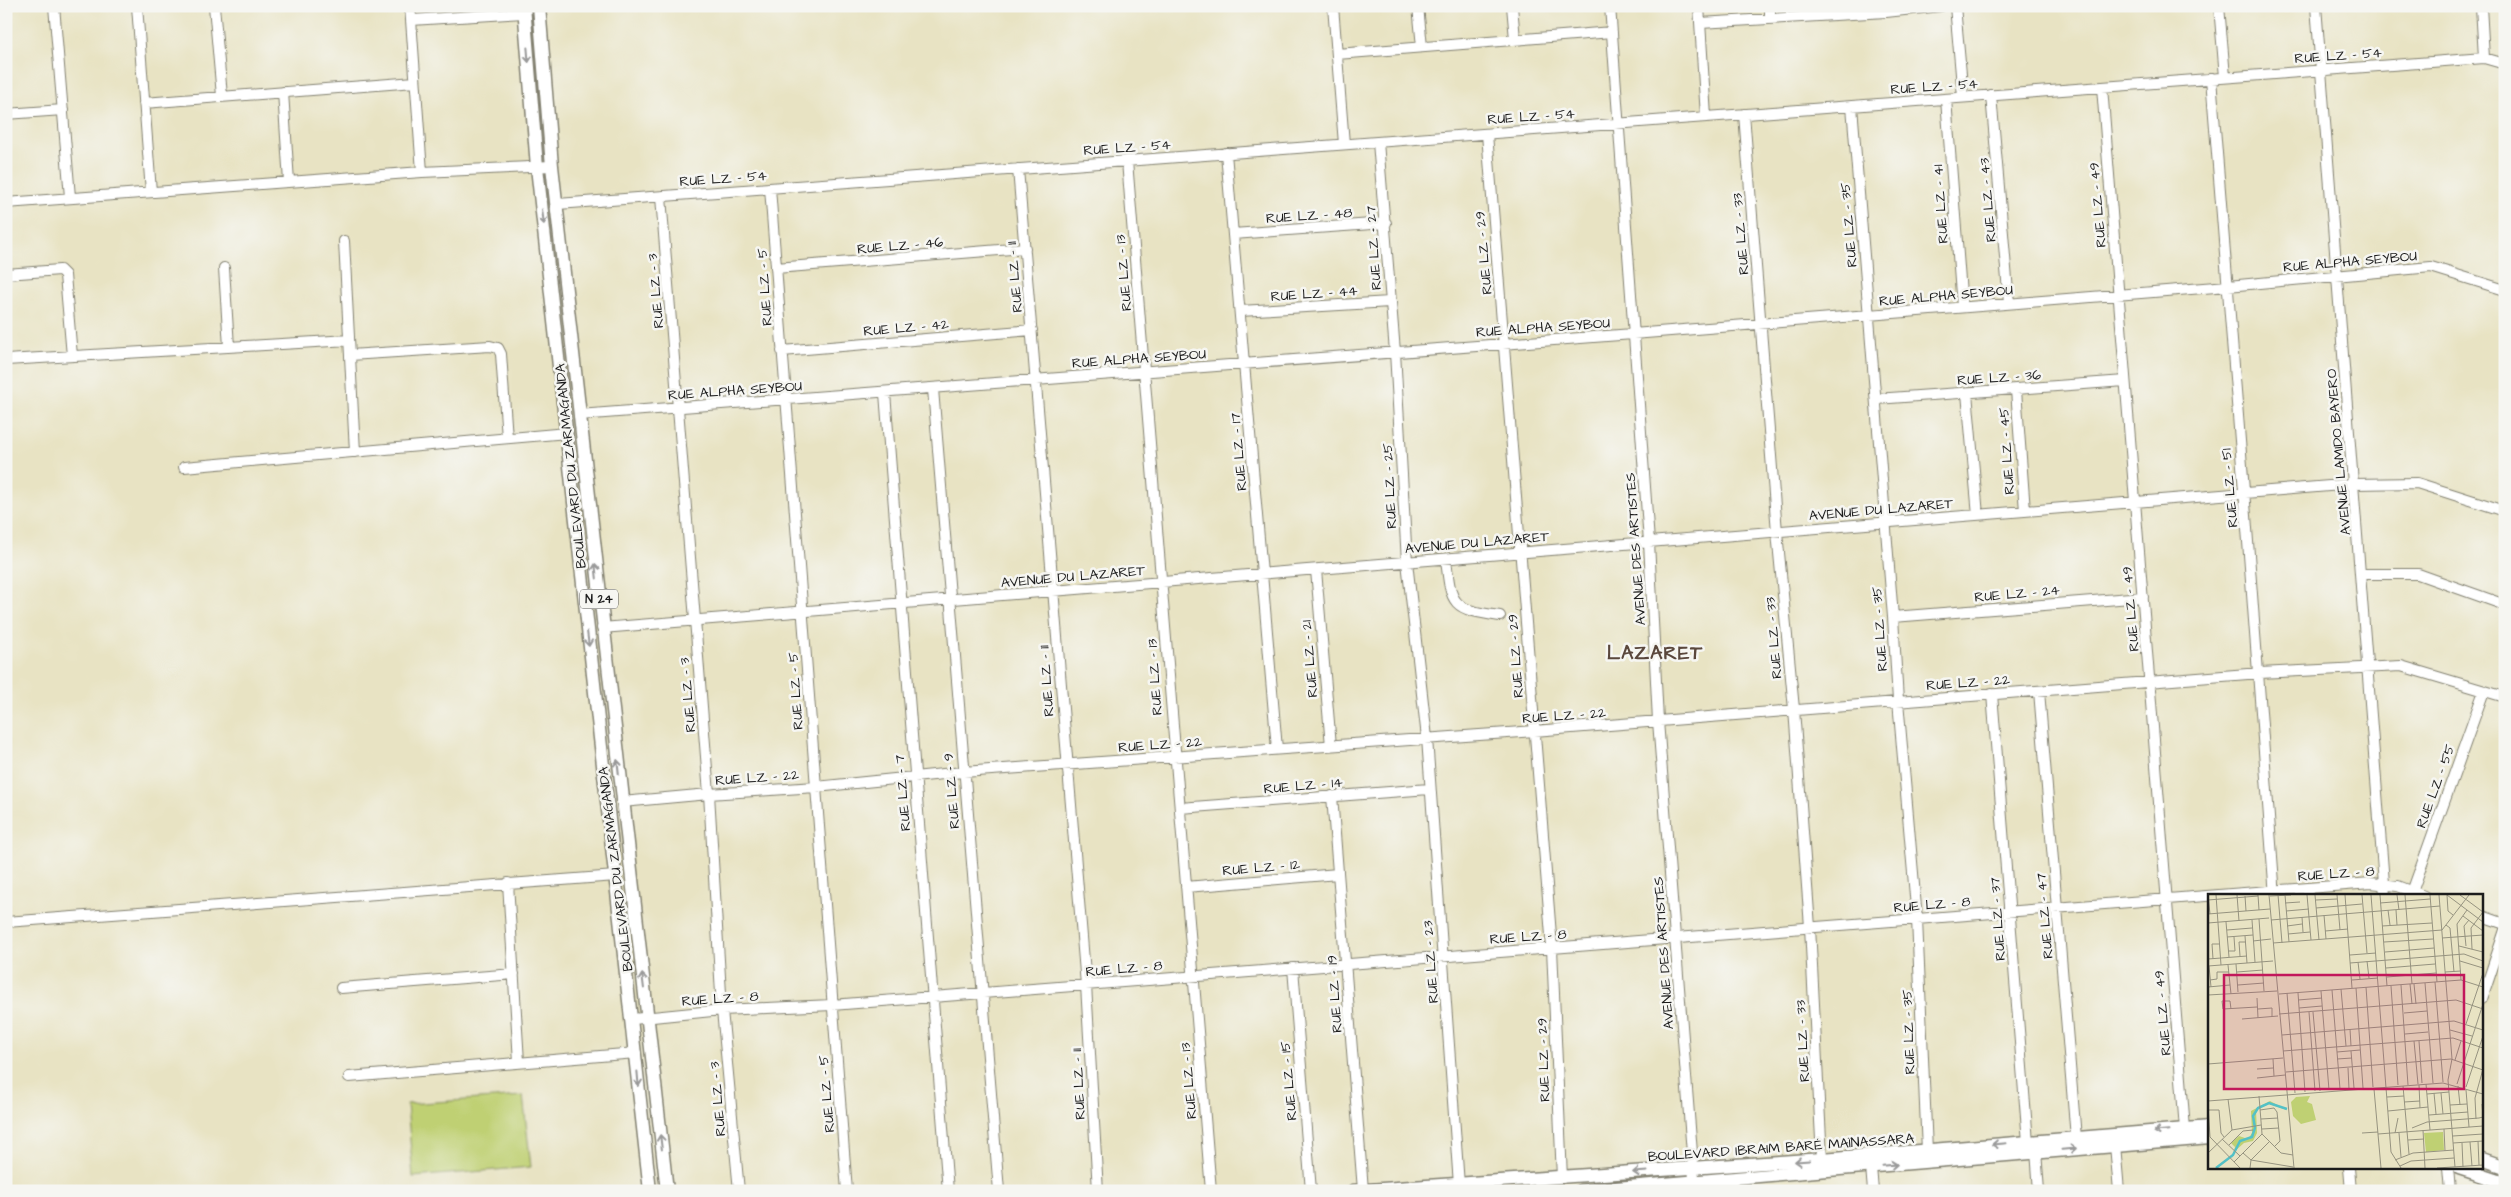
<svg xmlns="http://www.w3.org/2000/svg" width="2511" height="1197" viewBox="0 0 2511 1197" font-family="'Architects Daughter',sans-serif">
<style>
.built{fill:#f6d1c5}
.green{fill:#bfd073;stroke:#6e7648}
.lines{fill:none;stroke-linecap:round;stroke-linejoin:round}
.minor-casing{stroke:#828070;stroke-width:12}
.major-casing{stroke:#828070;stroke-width:15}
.minor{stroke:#fff;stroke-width:10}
.major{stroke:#fff;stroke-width:12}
.oneway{stroke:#999}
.labels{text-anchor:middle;stroke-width:5;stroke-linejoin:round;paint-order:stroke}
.shield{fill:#f6f6f2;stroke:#5d5d5c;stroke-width:1}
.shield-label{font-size:12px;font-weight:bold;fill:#1c1c1c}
.street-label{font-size:14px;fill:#1c1c1c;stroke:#f6f6f2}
.district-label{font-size:19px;font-weight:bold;letter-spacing:1px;fill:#5a473c;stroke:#f6f6f2}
.inset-river{fill:none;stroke:#53c1c7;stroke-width:2.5}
.inset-road{fill:none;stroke:#969380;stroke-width:1}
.view{fill:#c2185b;fill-opacity:0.15;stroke:#c2185b;stroke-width:2.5}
.inset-edge{fill:none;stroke:#1c1c1c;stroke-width:2.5}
</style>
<rect width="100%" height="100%" fill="#f6f6f2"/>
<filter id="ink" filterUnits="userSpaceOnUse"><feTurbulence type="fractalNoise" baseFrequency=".02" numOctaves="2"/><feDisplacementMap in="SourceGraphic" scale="10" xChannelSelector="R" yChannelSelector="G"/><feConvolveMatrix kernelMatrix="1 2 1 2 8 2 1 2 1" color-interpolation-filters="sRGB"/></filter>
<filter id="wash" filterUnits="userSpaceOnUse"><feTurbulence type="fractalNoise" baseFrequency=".0096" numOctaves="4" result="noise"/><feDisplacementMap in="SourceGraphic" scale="20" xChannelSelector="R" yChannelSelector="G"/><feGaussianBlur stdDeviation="1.12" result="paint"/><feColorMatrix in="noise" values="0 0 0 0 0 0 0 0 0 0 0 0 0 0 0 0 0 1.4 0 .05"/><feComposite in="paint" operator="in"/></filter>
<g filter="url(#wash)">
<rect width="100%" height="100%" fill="#e8e3c3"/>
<path class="built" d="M2026,1184V1191H1939L1970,1188Z"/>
<path class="green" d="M523,1096L531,1167L413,1177L407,1104Z"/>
</g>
<g filter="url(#ink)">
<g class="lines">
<g class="minor-casing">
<path id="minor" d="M54,6L70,197
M137,6L151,192
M214,6L222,96
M410,6L422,172
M1333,6L1344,144
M1418,6L1422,47
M1512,6L1515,39
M1610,6L1649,542L1658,721L1695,1191
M1699,6L1706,117
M1770,6V19
M1955,6L1963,97
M2219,6L2225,77
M2316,6L2385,896
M2481,6L2484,58
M411,20L524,13
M1700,23L1886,12L1941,6
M1337,54L1612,32
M2211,78C2233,351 2255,623 2275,896
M2102,87L2185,1129
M283,92L289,182
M1991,95L2009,303
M1946,99L1962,307
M144,103L415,82
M1852,106L1893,617L1898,701L1917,919L1927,1151
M6,114L63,110
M1744,114L1777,532L1794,709L1810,927L1822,1159
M1487,134L1552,948L1562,1178
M1378,142L1395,352L1407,562L1427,738L1459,1185
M1226,153L1277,749
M1127,161L1211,1191
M1018,169L1086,985L1098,1191
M770,188L847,1191
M661,197L709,794L722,1010L739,1191
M6,203L422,172L552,166
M558,204L2484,58L2505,64
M1233,234L1386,223
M344,241L355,452
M224,268L229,347
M776,268L1025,248
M6,274L60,270L65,275L72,356
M1240,311L1390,302
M782,351L1032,330
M350,355L490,346L498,348L501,354L507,438
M6,360L349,340
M933,389L999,1191
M2016,390L2025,511
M885,393L948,1191
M1967,393L1978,515
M1876,399L2125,381
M579,415L1633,334L2228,286L2431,267L2505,290
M184,467L567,433
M1446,559C1451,606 1452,609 1500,616
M1316,570L1331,746
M2362,574H2418L2505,605
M1893,617L2143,597
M602,628L2354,484L2417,483L2505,511
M2039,691L2076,1138
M1992,694L2028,1142
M1332,796L1363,1190
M622,802L709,794L816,787L963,772L1534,731L2260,673L2401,666L2505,697
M1180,808L1429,789
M508,883L519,1062
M1186,887L1338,874
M2412,892L2484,691
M2482,916L2505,924
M6,922L616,876
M1293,968L1311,1191
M341,988L514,974
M2482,999L2505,930
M633,1019L722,1010L832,1005L2371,883L2398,886L2424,896
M349,1077L636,1053
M2115,1145L2119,1191
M2036,1151L2039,1191
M1871,1167L1873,1191
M2349,1168L2351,1191
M2448,1168L2450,1191"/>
</g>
<g class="major-casing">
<path id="major" d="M524,6L537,167L650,1191
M539,6L552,166L667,1191
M2482,1159L2505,1167
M2459,1168L2505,1183
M1353,1191L1822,1159L2210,1127
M1580,1191L2210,1138"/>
</g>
<use href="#minor" class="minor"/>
<use href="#major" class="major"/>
</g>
<defs><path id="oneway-shaft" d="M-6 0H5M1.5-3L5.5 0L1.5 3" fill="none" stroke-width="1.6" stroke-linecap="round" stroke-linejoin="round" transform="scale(1.25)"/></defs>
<g class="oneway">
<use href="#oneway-shaft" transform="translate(528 55) rotate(85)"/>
<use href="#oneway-shaft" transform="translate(543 217) rotate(83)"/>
<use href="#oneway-shaft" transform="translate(596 571) rotate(-96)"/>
<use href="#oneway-shaft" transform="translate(588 639) rotate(83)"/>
<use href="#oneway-shaft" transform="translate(618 767) rotate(-96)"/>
<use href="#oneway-shaft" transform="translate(643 981) rotate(-97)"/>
<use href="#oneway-shaft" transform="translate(638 1079) rotate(85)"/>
<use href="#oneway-shaft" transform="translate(2161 1131) rotate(175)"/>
<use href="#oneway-shaft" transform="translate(661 1142) rotate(-97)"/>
<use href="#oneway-shaft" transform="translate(1999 1144) rotate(175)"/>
<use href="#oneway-shaft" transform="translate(2069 1149) rotate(-5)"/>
<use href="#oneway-shaft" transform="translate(1802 1161) rotate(176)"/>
<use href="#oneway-shaft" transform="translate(1890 1165) rotate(-5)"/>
<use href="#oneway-shaft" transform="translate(1640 1172) rotate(176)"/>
</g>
</g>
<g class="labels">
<rect class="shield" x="580" y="589.5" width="38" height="19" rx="4"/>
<g class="shield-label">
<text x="599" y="603">N 24</text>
</g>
<g class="street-label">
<text transform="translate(2338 55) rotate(-4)" y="5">RUE LZ - 54</text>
<text transform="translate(1934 86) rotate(-4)" y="5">RUE LZ - 54</text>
<text transform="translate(1531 116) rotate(-4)" y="5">RUE LZ - 54</text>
<text transform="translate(1127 147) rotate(-4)" y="5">RUE LZ - 54</text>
<text transform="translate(723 178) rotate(-4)" y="5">RUE LZ - 54</text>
<text transform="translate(1987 200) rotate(-95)" y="5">RUE LZ - 43</text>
<text transform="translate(1940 204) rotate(-94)" y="5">RUE LZ - 41</text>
<text transform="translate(2097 205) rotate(-95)" y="5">RUE LZ - 49</text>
<text transform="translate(1309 215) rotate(-4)" y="5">RUE LZ - 48</text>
<text transform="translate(1848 225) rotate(-95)" y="5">RUE LZ - 35</text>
<text transform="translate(1740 234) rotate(-95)" y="5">RUE LZ - 33</text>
<text transform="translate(900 245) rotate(-5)" y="5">RUE LZ - 46</text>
<text transform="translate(1373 248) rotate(-94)" y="5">RUE LZ - 27</text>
<text transform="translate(1483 253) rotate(-95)" y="5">RUE LZ - 29</text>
<text transform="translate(2350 261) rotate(-5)" y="5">RUE ALPHA SEYBOU</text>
<text transform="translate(1123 273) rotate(-95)" y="5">RUE LZ - 13</text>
<text transform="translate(1014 277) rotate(-95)" y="5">RUE LZ - 11</text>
<text transform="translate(764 287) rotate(-94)" y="5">RUE LZ - 5</text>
<text transform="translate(655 291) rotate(-95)" y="5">RUE LZ - 3</text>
<text transform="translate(1314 293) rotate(-4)" y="5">RUE LZ - 44</text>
<text transform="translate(1946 295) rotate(-5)" y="5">RUE ALPHA SEYBOU</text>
<text transform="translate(906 327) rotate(-5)" y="5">RUE LZ - 42</text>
<text transform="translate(1543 327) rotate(-4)" y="5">RUE ALPHA SEYBOU</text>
<text transform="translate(1139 358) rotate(-4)" y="5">RUE ALPHA SEYBOU</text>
<text transform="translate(1999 377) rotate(-4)" y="5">RUE LZ - 36</text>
<text transform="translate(735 390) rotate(-4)" y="5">RUE ALPHA SEYBOU</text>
<text transform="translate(2006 451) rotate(-94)" y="5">RUE LZ - 45</text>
<text transform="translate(1238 452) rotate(-95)" y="5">RUE LZ - 17</text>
<text transform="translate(2338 452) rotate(-95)" y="5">AVENUE LAMIDO BAYERO</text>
<text transform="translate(570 466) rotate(-96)" y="5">BOULEVARD DU ZARMAGANDA</text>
<text transform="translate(1389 486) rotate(-93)" y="5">RUE LZ - 25</text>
<text transform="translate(2229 488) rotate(-95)" y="5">RUE LZ - 51</text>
<text transform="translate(1881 509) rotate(-5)" y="5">AVENUE DU LAZARET</text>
<text transform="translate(1477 542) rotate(-5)" y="5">AVENUE DU LAZARET</text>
<text transform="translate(1635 549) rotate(-94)" y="5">AVENUE DES ARTISTES</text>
<text transform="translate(1073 576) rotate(-5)" y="5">AVENUE DU LAZARET</text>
<text transform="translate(2017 593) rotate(-5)" y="5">RUE LZ - 24</text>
<text transform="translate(2130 609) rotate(-95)" y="5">RUE LZ - 49</text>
<text transform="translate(1879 629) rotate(-94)" y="5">RUE LZ - 35</text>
<text transform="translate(1773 638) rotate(-95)" y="5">RUE LZ - 33</text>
<text transform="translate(1515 656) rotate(-94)" y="5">RUE LZ - 29</text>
<text transform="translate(1309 659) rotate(-95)" y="5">RUE LZ - 21</text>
<text transform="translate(1154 677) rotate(-94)" y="5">RUE LZ - 13</text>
<text transform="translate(1046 681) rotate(-94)" y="5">RUE LZ - 11</text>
<text transform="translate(1968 682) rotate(-4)" y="5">RUE LZ - 22</text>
<text transform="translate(795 691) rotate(-94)" y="5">RUE LZ - 5</text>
<text transform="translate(687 695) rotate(-95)" y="5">RUE LZ - 3</text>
<text transform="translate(1564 715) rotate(-4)" y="5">RUE LZ - 22</text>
<text transform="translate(1160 744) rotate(-4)" y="5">RUE LZ - 22</text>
<text transform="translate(757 777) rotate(-4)" y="5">RUE LZ - 22</text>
<text transform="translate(1303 785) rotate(-5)" y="5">RUE LZ - 14</text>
<text transform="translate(2435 786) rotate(-70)" y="5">RUE LZ - 55</text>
<text transform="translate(951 791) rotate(-95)" y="5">RUE LZ - 9</text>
<text transform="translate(902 793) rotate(-95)" y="5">RUE LZ - 7</text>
<text transform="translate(1261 867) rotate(-5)" y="5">RUE LZ - 12</text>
<text transform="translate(615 869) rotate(-97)" y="5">BOULEVARD DU ZARMAGANDA</text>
<text transform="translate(2336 873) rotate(-4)" y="5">RUE LZ - 8</text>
<text transform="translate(1932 904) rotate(-5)" y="5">RUE LZ - 8</text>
<text transform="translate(2044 916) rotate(-95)" y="5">RUE LZ - 47</text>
<text transform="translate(1997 919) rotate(-94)" y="5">RUE LZ - 37</text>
<text transform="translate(1528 936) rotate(-4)" y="5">RUE LZ - 8</text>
<text transform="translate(1663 953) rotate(-94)" y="5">AVENUE DES ARTISTES</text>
<text transform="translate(1430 962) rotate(-94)" y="5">RUE LZ - 23</text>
<text transform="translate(1124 968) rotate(-5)" y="5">RUE LZ - 8</text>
<text transform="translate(1334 994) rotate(-94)" y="5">RUE LZ - 19</text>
<text transform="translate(720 998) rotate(-4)" y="5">RUE LZ - 8</text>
<text transform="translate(2162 1013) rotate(-95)" y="5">RUE LZ - 49</text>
<text transform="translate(1908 1032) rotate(-92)" y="5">RUE LZ - 35</text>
<text transform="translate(1802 1041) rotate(-93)" y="5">RUE LZ - 33</text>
<text transform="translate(1543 1060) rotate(-92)" y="5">RUE LZ - 29</text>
<text transform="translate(1188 1081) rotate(-95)" y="5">RUE LZ - 13</text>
<text transform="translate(1288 1081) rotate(-95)" y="5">RUE LZ - 15</text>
<text transform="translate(1078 1084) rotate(-93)" y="5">RUE LZ - 11</text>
<text transform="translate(826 1094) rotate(-95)" y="5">RUE LZ - 5</text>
<text transform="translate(717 1099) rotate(-95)" y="5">RUE LZ - 3</text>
<text transform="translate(1781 1147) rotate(-4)" y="5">BOULEVARD IBRAIM BARÉ MAÏNASSARA</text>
</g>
<g class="district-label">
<text x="1655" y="659">LAZARET</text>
</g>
</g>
<g transform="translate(2208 894)">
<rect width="275" height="275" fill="#e8e3c3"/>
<path d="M102,202L99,208L104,210L108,226L93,230L85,222L83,208L88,203Z" fill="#bfd073"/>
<path d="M62,207L79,216L61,210L48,216L49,239L45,247L36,249L27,257L24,265L27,253L23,249L31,242L40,245L44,239L43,217Z" fill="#bfd073"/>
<path d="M235,238L236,256L218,258L216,239Z" fill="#bfd073"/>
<path class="inset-river" d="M8,274L25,261L32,247L44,243L47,234L45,222L50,214L61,209L79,215"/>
<path class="inset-road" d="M0,1L2,20M8,1L13,71M29,1L31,27M50,1L51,16M61,1L86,274M70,1L74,49M77,1L81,48M99,1L103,46M107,1L111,46M129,1L132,36M137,1L144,94M154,1L159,59M163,1L183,258L193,274M172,1L179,92M189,1L191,16M197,1L204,90M222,1L229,88M231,1L244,165L240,186L247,273M239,1L275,28M239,1L240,17L245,21M252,1L275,18M37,2L38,17M62,2L83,1M0,6L50,2M108,6L129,5M77,9L92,8M172,9L222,5M108,14L154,10M180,16L182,31M188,16L189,31M78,17L101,15M0,20L62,15M116,21L118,45M255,22L275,37M94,23L95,38M51,25L56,97M44,26L47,68M63,26L232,12M18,28L21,63M0,29L61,24M238,31L242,34L246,78M79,32L94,30M174,32L224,29M19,36L44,34M117,37L140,35M80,40L102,38M37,42L39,69M19,43L45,41M234,44L275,41M45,47L63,45M176,48L225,45M65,49L234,36L261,1M251,52L275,58M258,52L256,32L261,26M264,55L263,34L275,18M20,57H27L26,43M177,58L226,54M142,61L168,59M32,62L31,48H38M0,65L39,62M5,65L4,50H11M159,67L161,84M252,67L275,74M150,68L152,85M142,69L256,60L275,67M28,70L30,98M20,71L23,100M0,72L65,67M1,72L3,93M178,74L227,70M29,78L55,76M237,78L253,77M179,83L228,79M2,86L9,85V78H21M144,86L170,84M253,86L249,30L259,16M227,88L235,188M217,89L225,189M202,90L204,110M206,90L208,110M30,91L56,89M193,91L200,191M183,92L190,191M0,93L22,91M158,93L165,193M148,94L155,194M133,95L138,152M124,96L132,195M113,97L121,196M79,99L87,199M90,99L97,198M71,100L253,86L275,93M0,101L69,97M49,104L50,124M90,106L114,104M91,114L114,112M23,115L22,107H14L15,115L49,113M50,115L64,114V123M101,118L107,197M105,118L112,197M196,119L219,117M71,120L248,106L275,115M34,125L70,122M258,130L275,79M142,135L143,152M242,136L264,142M197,140L220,138M74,141L246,127L275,136M206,147L210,190M211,147L214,189M75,157L245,144L275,154M143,157L146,194M129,158L152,156M0,163V189M65,165L66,182M129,165L144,164M247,166L253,147M0,170L75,164M140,174L141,195M49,175L65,174M78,178L243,165L275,176M49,184L77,181M218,190L222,236M249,190L275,110M211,191L212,214M195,192L201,260M250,192L252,211M258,193L275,142M166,195L173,274M258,196L261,233M226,199L228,220M233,199L235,220M219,200L241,198M51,202L54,240L73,259L85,261M179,203L196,202M0,207L235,189L275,200M196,208L212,207M0,211L2,243M242,211L259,210M0,216H11L13,239L16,243M52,216L66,214L69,218L72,247L67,252M180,217L220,213M221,221L260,218M53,225L70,224M268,225L267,204L275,175M204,234L219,228L271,224L275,223L274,210M54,235L71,234M236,235L237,257M24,236L53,231M215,236L217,274M154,239L170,238M187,239L190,224M191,239L193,263M170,240L275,232M245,242L275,240M2,243L32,274M14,245L32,262M200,246L216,245M270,247L271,271M262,248L264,272M245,249L275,247M254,249L255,273M21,251L35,237L45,236M0,259L24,236L20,205M35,259L43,266L85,273M187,266L205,259L246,256M26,268L54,240M192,272L203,267L246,264M42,274L43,266L61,248M229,274L275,271"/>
<path class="view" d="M16,81H256V195H16Z"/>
<rect width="275" height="275" class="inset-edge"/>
</g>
<rect width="2511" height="1197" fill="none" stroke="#f6f6f2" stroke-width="25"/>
</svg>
